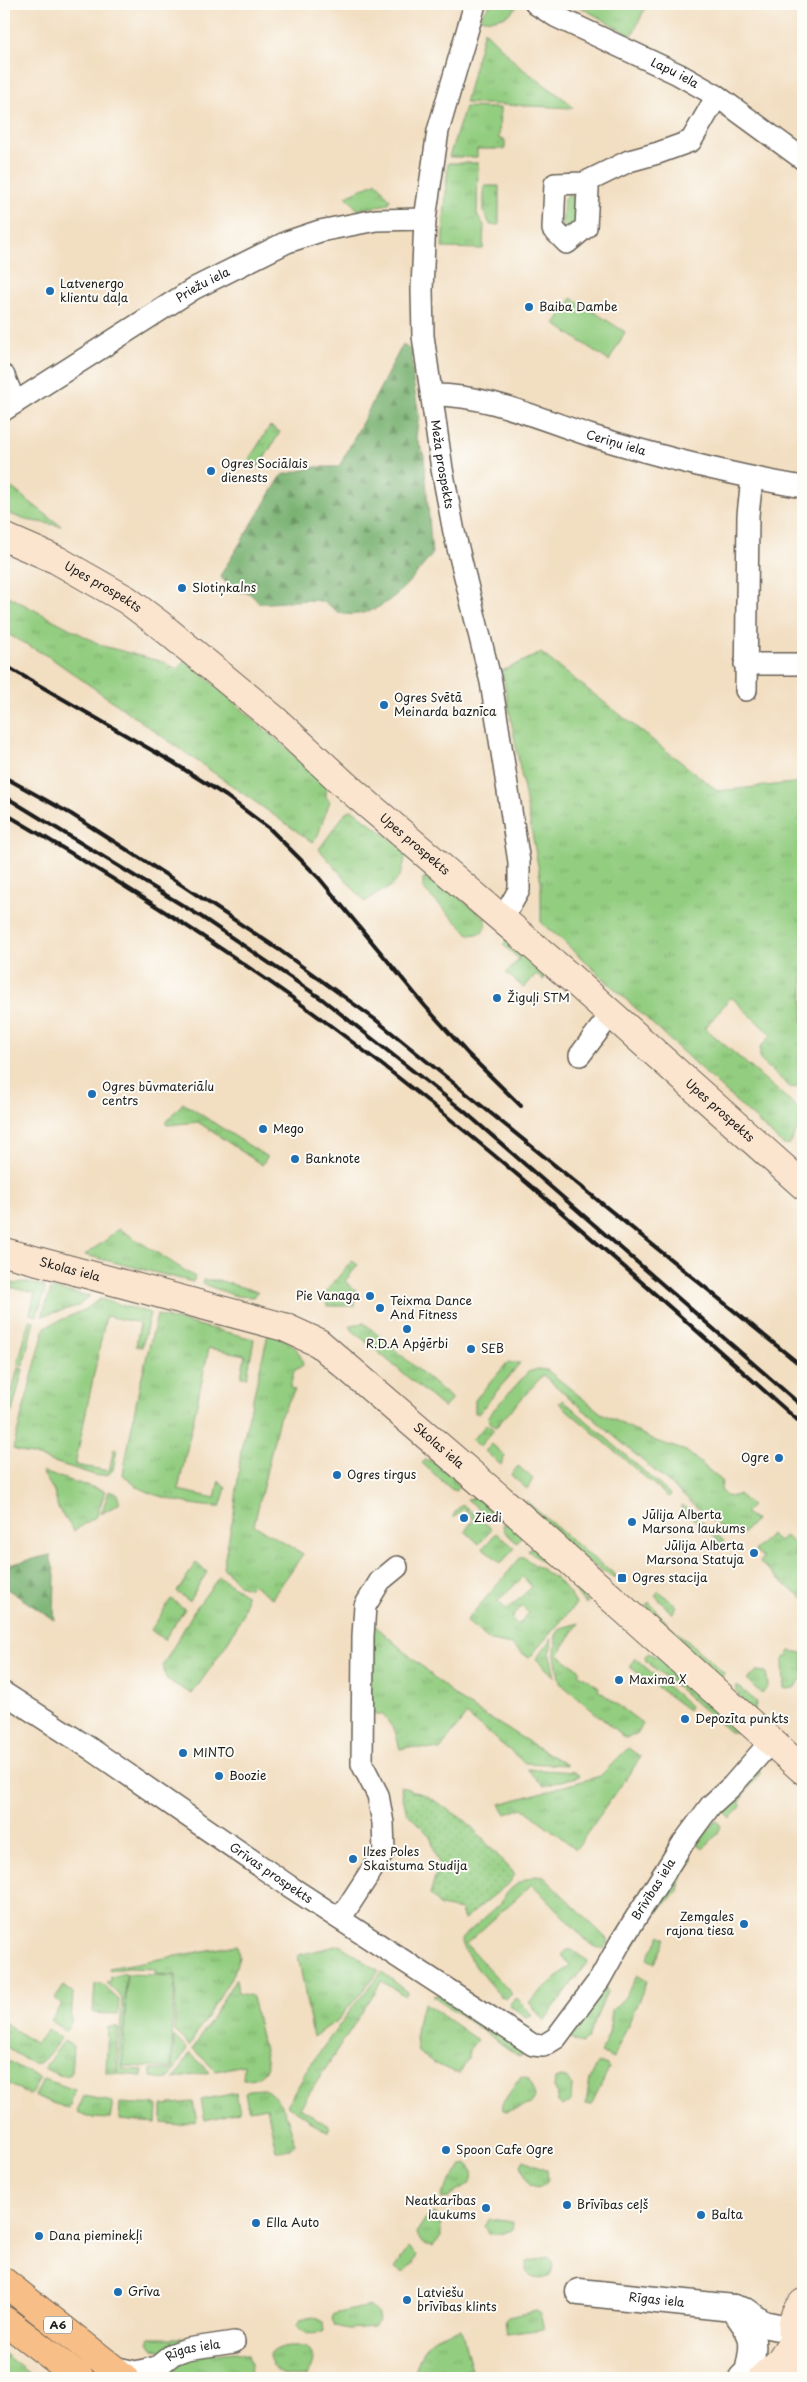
<svg xmlns="http://www.w3.org/2000/svg" width="807" height="2382" viewBox="0 0 807 2382" font-family="'Playpen Sans',sans-serif">
<style>
.grass{fill:url(#grass-tufts);stroke:#58744e;fill-rule:evenodd}
.forest{fill:url(#forest-firs);stroke:#496645}
.park{fill:url(#park-dots);stroke:#58744e}
.pitch{fill:#93cd80;stroke:#58744e}
.lines{fill:none;stroke-linecap:round;stroke-linejoin:round}
.minor-casing{stroke:#676056;stroke-width:24}
.tertiary-casing{stroke:#676056;stroke-width:29}
.secondary-casing{stroke:#676056;stroke-width:30}
.trunk-casing{stroke:#676056;stroke-width:30}
.minor{stroke:#fff;stroke-width:21}
.tertiary{stroke:#fff;stroke-width:26}
.secondary{stroke:#fce5cf;stroke-width:28}
.trunk{stroke:#f7be87;stroke-width:28}
.rail{stroke:#1c1c1c;stroke-width:4}
.poi-dot{fill:#1f6fb2;stroke:#fdfcf7;stroke-width:2}
.labels{text-anchor:middle;stroke-width:4;stroke-linejoin:round;paint-order:stroke}
.shield{fill:#fdfcf7;stroke:#605f5e;stroke-width:1}
.shield-label{font-size:11px;font-weight:bold;fill:#1c1c1c}
.street-label{font-size:12px;fill:#1c1c1c;stroke:#fdfcf7}
.poi-label{font-size:12px;fill:#1c1c1c;stroke:#fdfcf7;text-anchor:start}
</style>
<defs>
<pattern id="grass-tufts" width="24" height="20" patternUnits="userSpaceOnUse" patternTransform="scale(1.25)"><rect width="24" height="20" fill="#93cd80"/><path d="M3 7l-1-3M5 7V3M7 7l1-3M15 17l-1-3M17 17v-4M19 17l1-3" fill="none" stroke="#7eaf6e"/></pattern>
<pattern id="forest-firs" width="22" height="20" patternUnits="userSpaceOnUse" patternTransform="scale(1.25)"><rect width="22" height="20" fill="#76b06e"/><path d="M5 1l3.5 6h-7zM16 11l3.5 6h-7z" fill="#608e5a"/></pattern>
<pattern id="park-dots" width="8" height="8" patternUnits="userSpaceOnUse" patternTransform="scale(1.25)"><rect width="8" height="8" fill="#93cd80"/><path d="M2 2h.1M6 6h.1" fill="none" stroke="#7eaf6e" stroke-width="1.8" stroke-linecap="round"/></pattern>
</defs>
<rect width="100%" height="100%" fill="#fdfcf7"/>
<filter id="ink" filterUnits="userSpaceOnUse"><feTurbulence type="fractalNoise" baseFrequency=".02" numOctaves="2"/><feDisplacementMap in="SourceGraphic" scale="10" xChannelSelector="R" yChannelSelector="G"/><feConvolveMatrix kernelMatrix="1 2 1 2 8 2 1 2 1" color-interpolation-filters="sRGB"/></filter>
<filter id="wash" filterUnits="userSpaceOnUse"><feTurbulence type="fractalNoise" baseFrequency=".0096" numOctaves="4" result="noise"/><feDisplacementMap in="SourceGraphic" scale="20" xChannelSelector="R" yChannelSelector="G"/><feGaussianBlur stdDeviation="1.12" result="paint"/><feColorMatrix in="noise" values="0 0 0 0 0 0 0 0 0 0 0 0 0 0 0 0 0 1.4 0 .05"/><feComposite in="paint" operator="in"/></filter>
<g filter="url(#wash)">
<rect width="100%" height="100%" fill="#f2dec1"/>
<path class="grass" d="M490,4H519C511,17 495,22 480,18Z
M575,4H647L632,36Z
M484,30L520,67L567,101L573,108L465,103Z
M465,107L500,108L499,139L505,140V149H477V157H449Z
M448,163H478L477,215L484,225L483,249L442,248Z
M377,182L390,200L388,204L358,210L346,196Z
M484,186H499V225H490L484,211Z
M568,196L574,197L577,202V223L571,228L562,225L564,198Z
M270,426L280,432L259,467L248,461Z
M4,482L61,526L26,520L4,512Z
M4,594L103,646L163,662L177,670L185,659L326,783V797L330,801L318,835L312,842L51,658L4,632Z
M541,653L718,791L803,782V1044C793,1059 802,1076 797,1087L791,1088L760,1060V1048L771,1035L731,997L705,1028L798,1108L801,1123L789,1145H783L562,940L541,923V882L502,671Z
M353,810L405,850C406,858 404,863 402,870C395,891 381,889 365,902L319,849L347,811Z
M431,875L486,919V925L482,933L470,935L423,889V878Z
M508,938L549,973L543,980L536,974L524,988L506,973L519,959L503,945Z
M183,1103L267,1157L262,1165L198,1122L167,1125L165,1123Z
M118,1228L195,1277L193,1282L85,1255L106,1240Z
M352,1261L358,1265L345,1281L360,1295L355,1300V1306H327L326,1291Z
M204,1280H218L258,1292L254,1297L236,1296L203,1284Z
M4,1281L15,1284L22,1282L44,1286L45,1291L37,1316L30,1314L35,1293L4,1286Z
M51,1289L90,1296L78,1306L42,1316Z
M100,1299L150,1313L142,1347L136,1346L140,1323L106,1316L75,1465L109,1471L114,1449L117,1450L113,1470L108,1475L98,1476L13,1449L45,1327L84,1310Z
M157,1315L254,1339L247,1377H241L245,1355L209,1348L178,1490L215,1498L219,1480L226,1488L220,1507C195,1507 136,1495 123,1474L139,1388Z
M29,1320L34,1321L23,1366L18,1364Z
M364,1323L452,1399L444,1408L351,1329L350,1325Z
M269,1330C285,1338 300,1346 303,1365L294,1371L290,1388L295,1390L279,1418L254,1525L303,1554L272,1598L252,1584L248,1588L239,1585L223,1567L235,1507L241,1450Z
M507,1363H520L479,1413H475V1400Z
M18,1367L23,1369L12,1412L7,1413Z
M538,1369L547,1370L601,1413L656,1441L686,1451L722,1481L721,1490C725,1498 731,1498 738,1494L752,1506L745,1513L755,1520L740,1537L732,1531L729,1535L543,1375L496,1427L489,1421L488,1416L528,1372Z
M563,1400L671,1495L668,1497L559,1403Z
M487,1424L494,1430L479,1447L472,1440Z
M492,1444L505,1456L501,1465L485,1451Z
M425,1460C439,1460 455,1475 459,1487L456,1491L451,1489L422,1463Z
M518,1466L533,1479L527,1489L511,1475Z
M42,1472L105,1491L97,1516L74,1531L58,1508L54,1491Z
M109,1491L117,1494L120,1503L101,1514Z
M477,1498L498,1515L493,1521L467,1499Z
M526,1501L585,1552L616,1575L615,1578L584,1560L520,1507Z
M462,1504L492,1529L479,1544L465,1531L474,1519L463,1509L454,1518L453,1515Z
M683,1505L724,1541L722,1544L680,1507Z
M508,1523L522,1536L517,1543L504,1531L503,1524Z
M496,1533L515,1548L501,1563L483,1548Z
M770,1534L779,1542L785,1536L795,1544L794,1556L803,1562V1599L760,1563L763,1557L755,1551Z
M532,1546L570,1579L588,1603L585,1604L568,1581L528,1551Z
M522,1556C545,1573 562,1578 576,1604L529,1658L511,1645L491,1641L466,1621ZM523,1577L532,1587L507,1610L498,1601ZM522,1607L529,1613L518,1625L511,1618Z
M196,1563L207,1572L189,1601L177,1592Z
M219,1577L246,1595C250,1618 206,1673 192,1694L166,1679L163,1665L196,1608Z
M659,1591L677,1606L672,1614L655,1595Z
M171,1599L185,1609L164,1640L151,1630Z
M649,1602L668,1624L725,1674L720,1678L672,1637L646,1606Z
M371,1622L461,1701L567,1765L525,1763L466,1715L440,1750L408,1747L400,1749L395,1731L383,1715L370,1713Z
M579,1623L558,1655L580,1670L578,1673L599,1687L598,1690L643,1724L636,1735L625,1738L560,1683L555,1656L556,1635L561,1628Z
M552,1638L550,1654L555,1677L536,1659Z
M790,1651L803,1653V1677L794,1688L784,1689L783,1660Z
M648,1653L662,1659L741,1726L737,1732H730L646,1661L645,1656Z
M635,1658L690,1706L688,1710L630,1667Z
M757,1671L766,1672L768,1686L762,1694L747,1680Z
M737,1685L757,1702L754,1712C746,1705 734,1698 737,1685Z
M628,1748L641,1757L576,1849L523,1808L506,1814L500,1804L600,1776Z
M527,1769L574,1772L580,1776L544,1786Z
M757,1769L761,1772L740,1800L741,1807L730,1818L723,1811Z
M716,1820L721,1826L717,1835L703,1849L697,1844Z
M690,1857L693,1860L682,1875L679,1891C659,1907 644,1927 632,1949L629,1947Z
M536,1876L544,1877L609,1941L604,1948H598L590,1944L532,1884L466,1944L512,1994L506,1999L501,1997C491,1985 460,1952 462,1938L502,1902C505,1890 524,1878 536,1876Z
M661,1935L666,1938L655,1963L647,1959Z
M237,1945L239,1957L234,1973L189,2046L175,2031L176,1975L155,1974V1969L127,1968L110,1971L109,1968Z
M340,1945L379,1971L338,2020L313,2037L298,1955Z
M567,1950H572L588,1961L544,2021L529,2002L570,1965L562,1955Z
M382,1972L408,1992L405,1996L382,1981L300,2108L330,2127L327,2132L287,2105L303,2078L302,2076L355,2004Z
M126,1973L123,2069L143,2070L142,2076L118,2074L122,1998L106,1983L111,1982V1977Z
M637,1975L647,1981L613,2059L601,2053L609,2033L612,2010L625,1997Z
M236,1978L238,1993L252,1996L267,2064C265,2076 254,2080 243,2079L244,2065L216,2071L193,2049Z
M95,1984H102L119,2000L118,2014L93,2013Z
M64,1986L73,1993L71,2023L65,2031L51,2020L62,2004L55,1999Z
M606,1987L607,1992L587,2040L581,2044L569,2037Z
M441,1994L523,2051L520,2057L433,1996Z
M517,1998L532,2015L526,2017L511,2007L510,2003Z
M425,2003L477,2040L468,2051V2058L459,2074L434,2063L418,2052C414,2035 416,2018 425,2003Z
M4,2022L36,2044L48,2029L61,2038C36,2073 37,2068 4,2045Z
M108,2027H118L116,2074L106,2072Z
M174,2036L187,2049L169,2079L151,2077V2070H172Z
M64,2041L73,2046L71,2074C62,2079 52,2072 44,2068Z
M190,2053L210,2072L174,2079Z
M8,2061L40,2078L31,2095L4,2082V2068Z
M599,2062L607,2065L609,2069L591,2105L586,2104L590,2079Z
M521,2076L528,2078L533,2087L535,2097L531,2104L507,2111L503,2110L502,2104Z
M562,2077L568,2079L572,2085L571,2101L562,2106L557,2101L558,2094L554,2087L555,2079Z
M44,2079L75,2090L69,2109L35,2096Z
M265,2089C286,2104 288,2120 295,2144L290,2150L276,2151L267,2107L249,2110L245,2094L248,2090Z
M236,2093L240,2112L205,2120L201,2100Z
M84,2096L113,2102L110,2119L94,2118L77,2112Z
M193,2102L197,2121L180,2125L162,2123V2105Z
M120,2103L157,2105L156,2123L119,2120Z
M524,2160L547,2170L548,2180L545,2185L537,2188L529,2185L521,2165Z
M468,2164C483,2188 456,2185 449,2198L442,2199L441,2195L462,2165Z
M436,2214L440,2219L441,2237L433,2246C425,2245 418,2242 416,2233L428,2215Z
M490,2219L513,2222L512,2230L501,2234H489L485,2226Z
M409,2247L417,2255L412,2265L403,2273L395,2268Z
M548,2257C555,2263 553,2268 550,2276C539,2282 522,2278 527,2262Z
M369,2306L377,2312L379,2321L374,2327L348,2329L335,2326L332,2319L334,2314Z
M537,2311L540,2314L544,2329L507,2334L505,2320L508,2317Z
M313,2317L323,2322L324,2331C312,2336 305,2334 296,2326L300,2320Z
M461,2329L474,2378H412C425,2346 424,2337 461,2329Z
M150,2338H189L162,2352L152,2348L148,2342Z
M306,2346C316,2355 314,2366 306,2376C287,2378 275,2376 269,2356C278,2344 293,2346 306,2346Z
M235,2352L248,2355L251,2364L250,2378H169C181,2352 209,2355 235,2352Z
M4,2354L31,2375L34,2378H4Z"/>
<path class="forest" d="M403,344L412,352L413,381L419,415L416,437L424,456L432,555C410,581 383,619 344,614C336,613 329,603 321,601C306,598 277,604 259,603L249,593L232,590L220,576L282,475L316,467H339Z
M50,1555L55,1575L54,1620L4,1587V1566Z"/>
<path class="park" d="M400,1786L427,1796L466,1821L515,1874L510,1882L464,1920L461,1910L440,1906L430,1894L439,1864L430,1836L407,1813Z"/>
<path class="pitch" d="M572,298L625,332L609,361L555,324Z
M127,1974L175,1976L171,2068L123,2066Z"/>
</g>
<g filter="url(#ink)">
<g class="lines">
<g class="minor-casing">
<g id="minor">
<path id="s1" d="M475,4L438,131L425,219L422,290L423,336L442,469L454,532L491,682L519,862V890L502,920"/>
<path id="s2" d="M536,4L557,17L678,74L717,96L803,159"/>
<path d="M584,183L555,184L553,229L567,243L586,227L588,190L584,183L629,161L658,153L691,141L717,96"/>
<path d="M4,376L15,403"/>
<path id="s3" d="M431,395C487,394 539,419 592,436C661,457 732,475 803,487"/>
<path id="s4" d="M4,410L195,288L287,242L320,231L376,220L425,219"/>
<path d="M745,664H803"/>
<path d="M746,690L748,515L752,478"/>
<path d="M580,1055L611,1014"/>
<path id="s5" d="M4,1693L91,1749L289,1886L533,2045L543,2046L556,2038L600,1979L620,1943L683,1843L711,1805L732,1786L772,1740"/>
<path d="M340,1919L384,1851L383,1823L378,1795L362,1764L363,1636L365,1606L380,1581L397,1567"/>
<path id="s6" d="M113,2367L136,2372L157,2367L173,2354L187,2349L234,2342"/>
</g>
</g>
<g class="tertiary-casing">
<g id="tertiary">
<path id="s7" d="M579,2292L733,2308L747,2312L763,2324L783,2328L792,2332"/>
<path d="M733,2308C754,2335 756,2339 748,2372L742,2378"/>
</g>
</g>
<g class="secondary-casing">
<g id="secondary">
<path id="s8" d="M4,537L57,560L127,600L159,624L274,719L345,785L570,977L803,1185"/>
<path id="s9" d="M4,1252L284,1327L319,1343L511,1508L803,1770"/>
<path d="M803,2303C789,2317 789,2341 803,2355"/>
<path d="M762,2378L779,2362L793,2341"/>
<path d="M796,2378L803,2372"/>
</g>
</g>
<g class="trunk-casing">
<path id="trunk" d="M4,2282L125,2378
M4,2320L80,2378"/>
</g>
<use href="#minor" class="minor"/>
<use href="#tertiary" class="tertiary"/>
<use href="#secondary" class="secondary"/>
<use href="#trunk" class="trunk"/>
<path class="rail" d="M4,665L174,763L226,796L270,829L319,878L425,1006L468,1054L521,1106
M4,777L71,814L182,885L278,949L376,1020L803,1367
M4,796L200,916L322,999L465,1112L803,1407
M4,813C116,879 226,948 331,1026C496,1149 649,1289 803,1425"/>
</g>
</g>
<g class="poi-dot">
<circle cx="50" cy="291" r="5"/>
<circle cx="529" cy="307" r="5"/>
<circle cx="211" cy="471" r="5"/>
<circle cx="182" cy="588" r="5"/>
<circle cx="384" cy="705" r="5"/>
<circle cx="497" cy="998" r="5"/>
<circle cx="92" cy="1094" r="5"/>
<circle cx="263" cy="1129" r="5"/>
<circle cx="295" cy="1159" r="5"/>
<circle cx="370" cy="1296" r="5"/>
<circle cx="380" cy="1308" r="5"/>
<circle cx="407" cy="1329" r="5"/>
<circle cx="471" cy="1349" r="5"/>
<circle cx="779" cy="1458" r="5"/>
<circle cx="337" cy="1475" r="5"/>
<circle cx="464" cy="1518" r="5"/>
<circle cx="632" cy="1522" r="5"/>
<circle cx="754" cy="1553" r="5"/>
<rect x="617" y="1573" width="10" height="10" rx="2.5"/>
<circle cx="619" cy="1680" r="5"/>
<circle cx="685" cy="1719" r="5"/>
<circle cx="183" cy="1753" r="5"/>
<circle cx="219" cy="1776" r="5"/>
<circle cx="353" cy="1859" r="5"/>
<circle cx="744" cy="1924" r="5"/>
<circle cx="446" cy="2150" r="5"/>
<circle cx="567" cy="2205" r="5"/>
<circle cx="486" cy="2208" r="5"/>
<circle cx="701" cy="2215" r="5"/>
<circle cx="256" cy="2223" r="5"/>
<circle cx="39" cy="2236" r="5"/>
<circle cx="118" cy="2292" r="5"/>
<circle cx="407" cy="2300" r="5"/>
</g>
<g class="labels">
<rect class="shield" x="44" y="2316.5" width="28" height="17" rx="4"/>
<g class="shield-label">
<text x="58" y="2329">A6</text>
</g>
<g class="street-label">
<text dy="4" stroke="none"><textPath href="#s2" startOffset="155">Lapu iela</textPath></text>
<text dy="4" stroke="none"><textPath href="#s4" startOffset="235">Priežu iela</textPath></text>
<text dy="4" stroke="none"><textPath href="#s3" startOffset="192">Ceriņu iela</textPath></text>
<text dy="4" stroke="none"><textPath href="#s1" startOffset="468">Meža prospekts</textPath></text>
<text dy="4" stroke="none"><textPath href="#s8" startOffset="111">Upes prospekts</textPath></text>
<text dy="4" stroke="none"><textPath href="#s8" startOffset="516">Upes prospekts</textPath></text>
<text dy="4" stroke="none"><textPath href="#s8" startOffset="921">Upes prospekts</textPath></text>
<text dy="4" stroke="none"><textPath href="#s9" startOffset="68">Skolas iela</textPath></text>
<text dy="4" stroke="none"><textPath href="#s9" startOffset="486">Skolas iela</textPath></text>
<text dy="4" stroke="none"><textPath href="#s5" startOffset="322">Grīvas prospekts</textPath></text>
<text dy="4" stroke="none"><textPath href="#s5" startOffset="839">Brīvības iela</textPath></text>
<text dy="4" stroke="none"><textPath href="#s7" startOffset="78">Rīgas iela</textPath></text>
<text dy="4" stroke="none"><textPath href="#s6" startOffset="86">Rīgas iela</textPath></text>
</g>
<g class="poi-label">
<text x="60" y="288">Latvenergo<tspan x="60" dy="14">klientu daļa</tspan></text>
<text x="539" y="311">Baiba Dambe</text>
<text x="221" y="468">Ogres Sociālais<tspan x="221" dy="14">dienests</tspan></text>
<text x="192" y="592">Slotiņkalns</text>
<text x="394" y="702">Ogres Svētā<tspan x="394" dy="14">Meinarda baznīca</tspan></text>
<text x="507" y="1002">Žiguļi STM</text>
<text x="102" y="1091">Ogres būvmateriālu<tspan x="102" dy="14">centrs</tspan></text>
<text x="273" y="1133">Mego</text>
<text x="305" y="1163">Banknote</text>
<text x="360" y="1300" text-anchor="end">Pie Vanaga</text>
<text x="390" y="1305">Teixma Dance<tspan x="390" dy="14">And Fitness</tspan></text>
<text x="407" y="1348" text-anchor="middle">R.D.A Apģērbi</text>
<text x="481" y="1353">SEB</text>
<text x="769" y="1462" text-anchor="end">Ogre</text>
<text x="347" y="1479">Ogres tirgus</text>
<text x="642" y="1519">Jūlija Alberta<tspan x="642" dy="14">Marsona laukums</tspan></text>
<text x="474" y="1522">Ziedi</text>
<text x="744" y="1550" text-anchor="end">Jūlija Alberta<tspan x="744" dy="14">Marsona Statuja</tspan></text>
<text x="632" y="1582">Ogres stacija</text>
<text x="629" y="1684">Maxima X</text>
<text x="695" y="1723">Depozīta punkts</text>
<text x="193" y="1757">MINTO</text>
<text x="229" y="1780">Boozie</text>
<text x="363" y="1856">Ilzes Poles<tspan x="363" dy="14">Skaistuma Studija</tspan></text>
<text x="734" y="1921" text-anchor="end">Zemgales<tspan x="734" dy="14">rajona tiesa</tspan></text>
<text x="456" y="2154">Spoon Cafe Ogre</text>
<text x="476" y="2205" text-anchor="end">Neatkarības<tspan x="476" dy="14">laukums</tspan></text>
<text x="577" y="2209">Brīvības ceļš</text>
<text x="711" y="2219">Balta</text>
<text x="266" y="2227">Ella Auto</text>
<text x="49" y="2240">Dana pieminekļi</text>
<text x="128" y="2296">Grīva</text>
<text x="417" y="2297">Latviešu<tspan x="417" dy="14">brīvības klints</tspan></text>
</g>
</g>
<rect width="807" height="2382" fill="none" stroke="#fdfcf7" stroke-width="20"/>
</svg>
